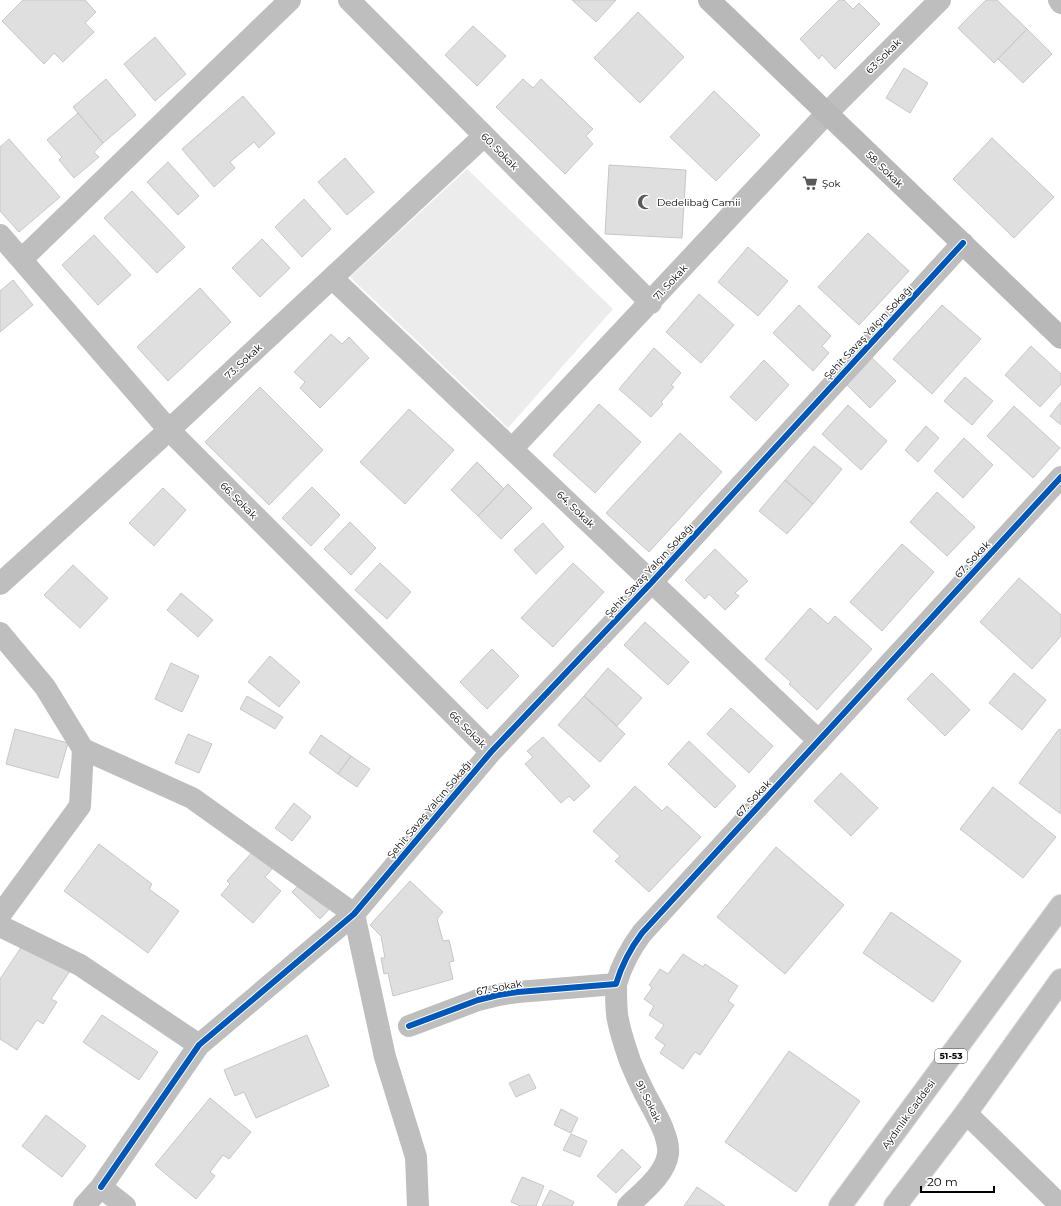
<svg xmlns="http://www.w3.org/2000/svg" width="1061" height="1206" viewBox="0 0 1061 1206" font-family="Montserrat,sans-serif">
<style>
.green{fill:#ececec}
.building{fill:#dfdfdf;stroke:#c7c7c7}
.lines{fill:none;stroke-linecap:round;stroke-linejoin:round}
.primary-casing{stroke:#dbdbdb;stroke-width:24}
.street{stroke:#bebebe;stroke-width:22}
.secondary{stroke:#b8b8b8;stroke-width:22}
.primary{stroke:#bebebe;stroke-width:22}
.cycleway-casing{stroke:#fff;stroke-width:8}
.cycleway{stroke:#0057b8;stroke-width:6}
.labels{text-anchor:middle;stroke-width:3;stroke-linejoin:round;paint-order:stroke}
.shield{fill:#fff;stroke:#4c4c4c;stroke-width:1}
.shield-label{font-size:9px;font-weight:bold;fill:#000}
.street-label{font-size:10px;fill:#000;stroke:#fff}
.poi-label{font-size:10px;fill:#000;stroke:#fff;text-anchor:start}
</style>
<rect width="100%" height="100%" fill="#fff"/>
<path class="green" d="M467,169L613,309L508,428L350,277Z"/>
<path class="building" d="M23,0H85L96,12L85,23L94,32L63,62L54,53L44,64L2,21Z
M572,0H616L596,22Z
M839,0H844L853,9L859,3L880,24L835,69L822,55L819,59L800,39Z
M986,0H997L1027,29L994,63L958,28Z
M638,12L684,57L640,103L594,58Z
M473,26L506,56L477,86L445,55Z
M1027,29L1052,54L1023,83L998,59Z
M155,37L186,74L155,101L124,64Z
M904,68L928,83L910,113L886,98Z
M106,79L136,115L103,143L73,107Z
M523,79L533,88L541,79L593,129L586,136L593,144L565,174L496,107Z
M714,91L760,135L716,181L670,137Z
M243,96L275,133L259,148L254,142L230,162L235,168L214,187L182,149Z
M78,113L103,143L94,152L99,157L74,178L59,160L62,157L47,140Z
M992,138L1054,197L1014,238L953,179Z
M9,139L60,197L19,232L0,211V147Z
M345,158L374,192L347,215L318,182Z
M168,162L199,196L178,215L147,182Z
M609,165L686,170L682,238L605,234Z
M132,191L185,247L157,273L104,218Z
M304,199L331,229L302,257L275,227Z
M868,233L909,271L859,325L818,287Z
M94,235L131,275L98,305L62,265Z
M262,239L290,268L260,297L232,268Z
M748,247L788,281L758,316L718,282Z
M13,280L33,305L0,332V291Z
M200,288L231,322L168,381L137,347Z
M699,294L734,325L701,363L666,332Z
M799,305L831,336L822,346L829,353L813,371L773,333Z
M942,305L981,339L932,394L893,359Z
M331,334L342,344L349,337L369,358L320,408L300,388L305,382L294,372Z
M1031,346L1061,374V384L1040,407L1005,375Z
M654,348L681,373L671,385L674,387L661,402L663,404L651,417L619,389Z
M869,355L896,381L870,408L843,381Z
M764,360L789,385L756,421L730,397Z
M965,377L993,401L972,425L944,401Z
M260,387L323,450L269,505L205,442Z
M1061,402V425L1050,416Z
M599,404L641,442L595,493L553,455Z
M848,405L887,441L861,470L822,434Z
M1014,406L1060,448L1033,478L987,436Z
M409,409L454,450L405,504L360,462Z
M926,426L939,438L918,462L905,450Z
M680,433L722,472L649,552L606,513Z
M964,438L993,465L963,498L934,471Z
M814,446L842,469L813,504L785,480Z
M477,462L504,489L478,516L451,490Z
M785,480L813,504L787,534L759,511Z
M508,484L532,508L501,539L478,516Z
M312,487L340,515L311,546L282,518Z
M163,488L186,510L154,546L129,523Z
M937,492L975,527L947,556L910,522Z
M350,522L376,548L351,575L324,549Z
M543,523L564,547L536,574L514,550Z
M902,544L934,572L882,631L850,602Z
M715,549L748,581L735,593L739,596L725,610L709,594L705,599L685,580Z
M380,563L411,592L387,619L355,590Z
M573,563L604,592L553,647L521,618Z
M73,565L108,598L80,628L44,595Z
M1019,578L1061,615V636L1032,669L980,622Z
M181,593L213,620L198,637L167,610Z
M810,608L828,624L835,616L872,649L817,710L789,684L791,682L765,659Z
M645,622L689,662L668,685L624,645Z
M492,649L519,676L487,709L460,682Z
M270,656L300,682L279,707L248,682Z
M171,663L199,676L182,712L155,699Z
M608,668L642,698L617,726L584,696Z
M932,673L970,710L945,736L907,699Z
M1014,673L1046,700L1022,730L989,703Z
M247,696L283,717L275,729L240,709Z
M584,696L625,734L600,762L558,725Z
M731,708L773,746L749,773L707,734Z
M15,729L68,743L58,778L6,764Z
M1059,729L1061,730V814L1019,783Z
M188,734L212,744L199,773L175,763Z
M321,735L351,756L338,774L309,753Z
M543,737L590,786L574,801L569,796L561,803L525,764L533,757L527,751Z
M689,741L736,786L715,808L668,764Z
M351,756L370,769L357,787L338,774Z
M841,773L878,808L851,836L814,801Z
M635,786L662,811L667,806L701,837L649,892L615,861L620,856L593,831Z
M993,787L1056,837L1023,878L960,829Z
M294,803L311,817L292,841L275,828Z
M99,844L152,884L149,889L179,911L148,953L64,891Z
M776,847L844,905L785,974L717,917Z
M253,851L273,868L265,877L281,891L253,923L221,895L230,884L227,881Z
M306,877L334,904L320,919L292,892Z
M410,881L443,912L437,919L443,941L449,940L454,961L449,962L453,979L393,996L388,973L384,974L381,958H385L381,936L370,925Z
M891,912L961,961L933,1002L863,953Z
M24,943L72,968L51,999L57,1002L43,1024L37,1020L17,1050L0,1039V979Z
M683,954L703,967L705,964L738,986L728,1001L734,1005L700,1055L695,1052L683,1069L660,1053L665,1045L655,1038L664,1025L649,1015L654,1006L644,999L652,988L649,985L660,969L668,974Z
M102,1015L158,1052L139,1080L83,1042Z
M307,1035L329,1086L256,1118L244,1092L235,1096L224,1070Z
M789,1051L860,1101L796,1192L725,1142Z
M529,1074L536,1088L516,1097L509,1083Z
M210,1098L251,1132L229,1159L223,1155L210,1172L215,1176L196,1199L155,1165Z
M561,1109L578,1118L571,1133L554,1125Z
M46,1115L86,1146L62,1177L22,1146Z
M571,1134L587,1141L580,1157L563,1150Z
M622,1149L641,1167L616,1193L597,1176Z
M522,1177L544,1186L536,1206H521L511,1202Z
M697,1187L725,1206H684Z
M550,1190L574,1202L572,1206H542Z"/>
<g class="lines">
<g class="primary-casing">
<path id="primary" d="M840,1206L1061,906
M895,1206L966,1113L1061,980"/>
</g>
<path class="street" d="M349,0L651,303
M1059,0L1061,3
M0,235L169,430L491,752
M22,259L290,0
M332,278L819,741
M512,449L827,113L940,0
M0,584L169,430L484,136
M0,633L45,687L83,749L192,798L354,914L385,1057L416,1157L418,1206
M0,915L80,806L83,749
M0,926L80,965L199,1045
M616,984C616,994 616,1004 617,1014C619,1030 625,1046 630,1061C634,1071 639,1082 644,1092C652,1108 670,1135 668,1154C665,1175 642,1192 628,1206
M409,1026L478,1000L498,995L518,992L616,984C622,964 630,949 642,933L1061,477
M966,1113L1061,1206
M101,1187L199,1045L354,914L491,752L652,582L963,243
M84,1206L101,1187L125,1206"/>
<path class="secondary" d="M709,0L1061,338"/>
<use href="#primary" class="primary"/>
<g class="cycleway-casing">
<path id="cycleway" d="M409,1026L478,1000L498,995L518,992L616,984C622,964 630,949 642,933L1061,477
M101,1187L199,1045L354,914L491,752L652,582L963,243"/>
</g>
<use href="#cycleway" class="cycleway"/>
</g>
<defs>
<g id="supermarket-bare" transform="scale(1.2)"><path d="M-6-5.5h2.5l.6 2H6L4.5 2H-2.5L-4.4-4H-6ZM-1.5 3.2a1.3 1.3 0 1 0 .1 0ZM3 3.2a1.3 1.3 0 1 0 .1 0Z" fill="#595959" stroke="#fff" stroke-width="2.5" paint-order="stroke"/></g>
<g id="mosque-bare" transform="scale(1.2)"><path d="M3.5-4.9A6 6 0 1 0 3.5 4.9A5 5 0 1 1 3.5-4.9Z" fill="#595959" stroke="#fff" stroke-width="2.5" paint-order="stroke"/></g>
</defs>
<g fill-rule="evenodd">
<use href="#supermarket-bare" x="810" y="183"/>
<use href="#mosque-bare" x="645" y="202"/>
</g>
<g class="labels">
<rect class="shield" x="935" y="1049" width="32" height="14" rx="3"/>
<g class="shield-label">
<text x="951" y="1059">51-53</text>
</g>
<g class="street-label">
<text transform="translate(883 56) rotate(-45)" y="4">63 Sokak</text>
<text transform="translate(500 151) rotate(45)" y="4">60. Sokak</text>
<text transform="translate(885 169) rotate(44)" y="4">58. Sokak</text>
<text transform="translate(670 282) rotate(-47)" y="4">71. Sokak</text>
<text transform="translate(868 332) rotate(-47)" y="4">Şehit Savaş Yalçın Sokağı</text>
<text transform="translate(243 361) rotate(-43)" y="4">73. Sokak</text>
<text transform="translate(239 500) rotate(45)" y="4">66. Sokak</text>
<text transform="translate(576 509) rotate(44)" y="4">64. Sokak</text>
<text transform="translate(972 559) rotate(-47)" y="4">67. Sokak</text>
<text transform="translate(649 570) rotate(-47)" y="4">Şehit Savaş Yalçın Sokağı</text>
<text transform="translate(468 729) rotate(45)" y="4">66. Sokak</text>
<text transform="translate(753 798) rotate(-47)" y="4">67. Sokak</text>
<text transform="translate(429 809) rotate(-50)" y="4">Şehit Savaş Yalçın Sokağı</text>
<text transform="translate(499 987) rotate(-11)" y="4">67. Sokak</text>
<text transform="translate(649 1101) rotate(64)" y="4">91. Sokak</text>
<text transform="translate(908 1114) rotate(-54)" y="4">Aydınlık Caddesi</text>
</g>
<g class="poi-label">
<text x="822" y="187">Şok</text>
<text x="657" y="206">Dedelibağ Camii</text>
</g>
</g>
<path d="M921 1186v6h73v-6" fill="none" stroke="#000000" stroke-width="2"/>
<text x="927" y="1186" font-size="12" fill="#000000" stroke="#ffffff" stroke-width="3" paint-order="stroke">20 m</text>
</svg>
